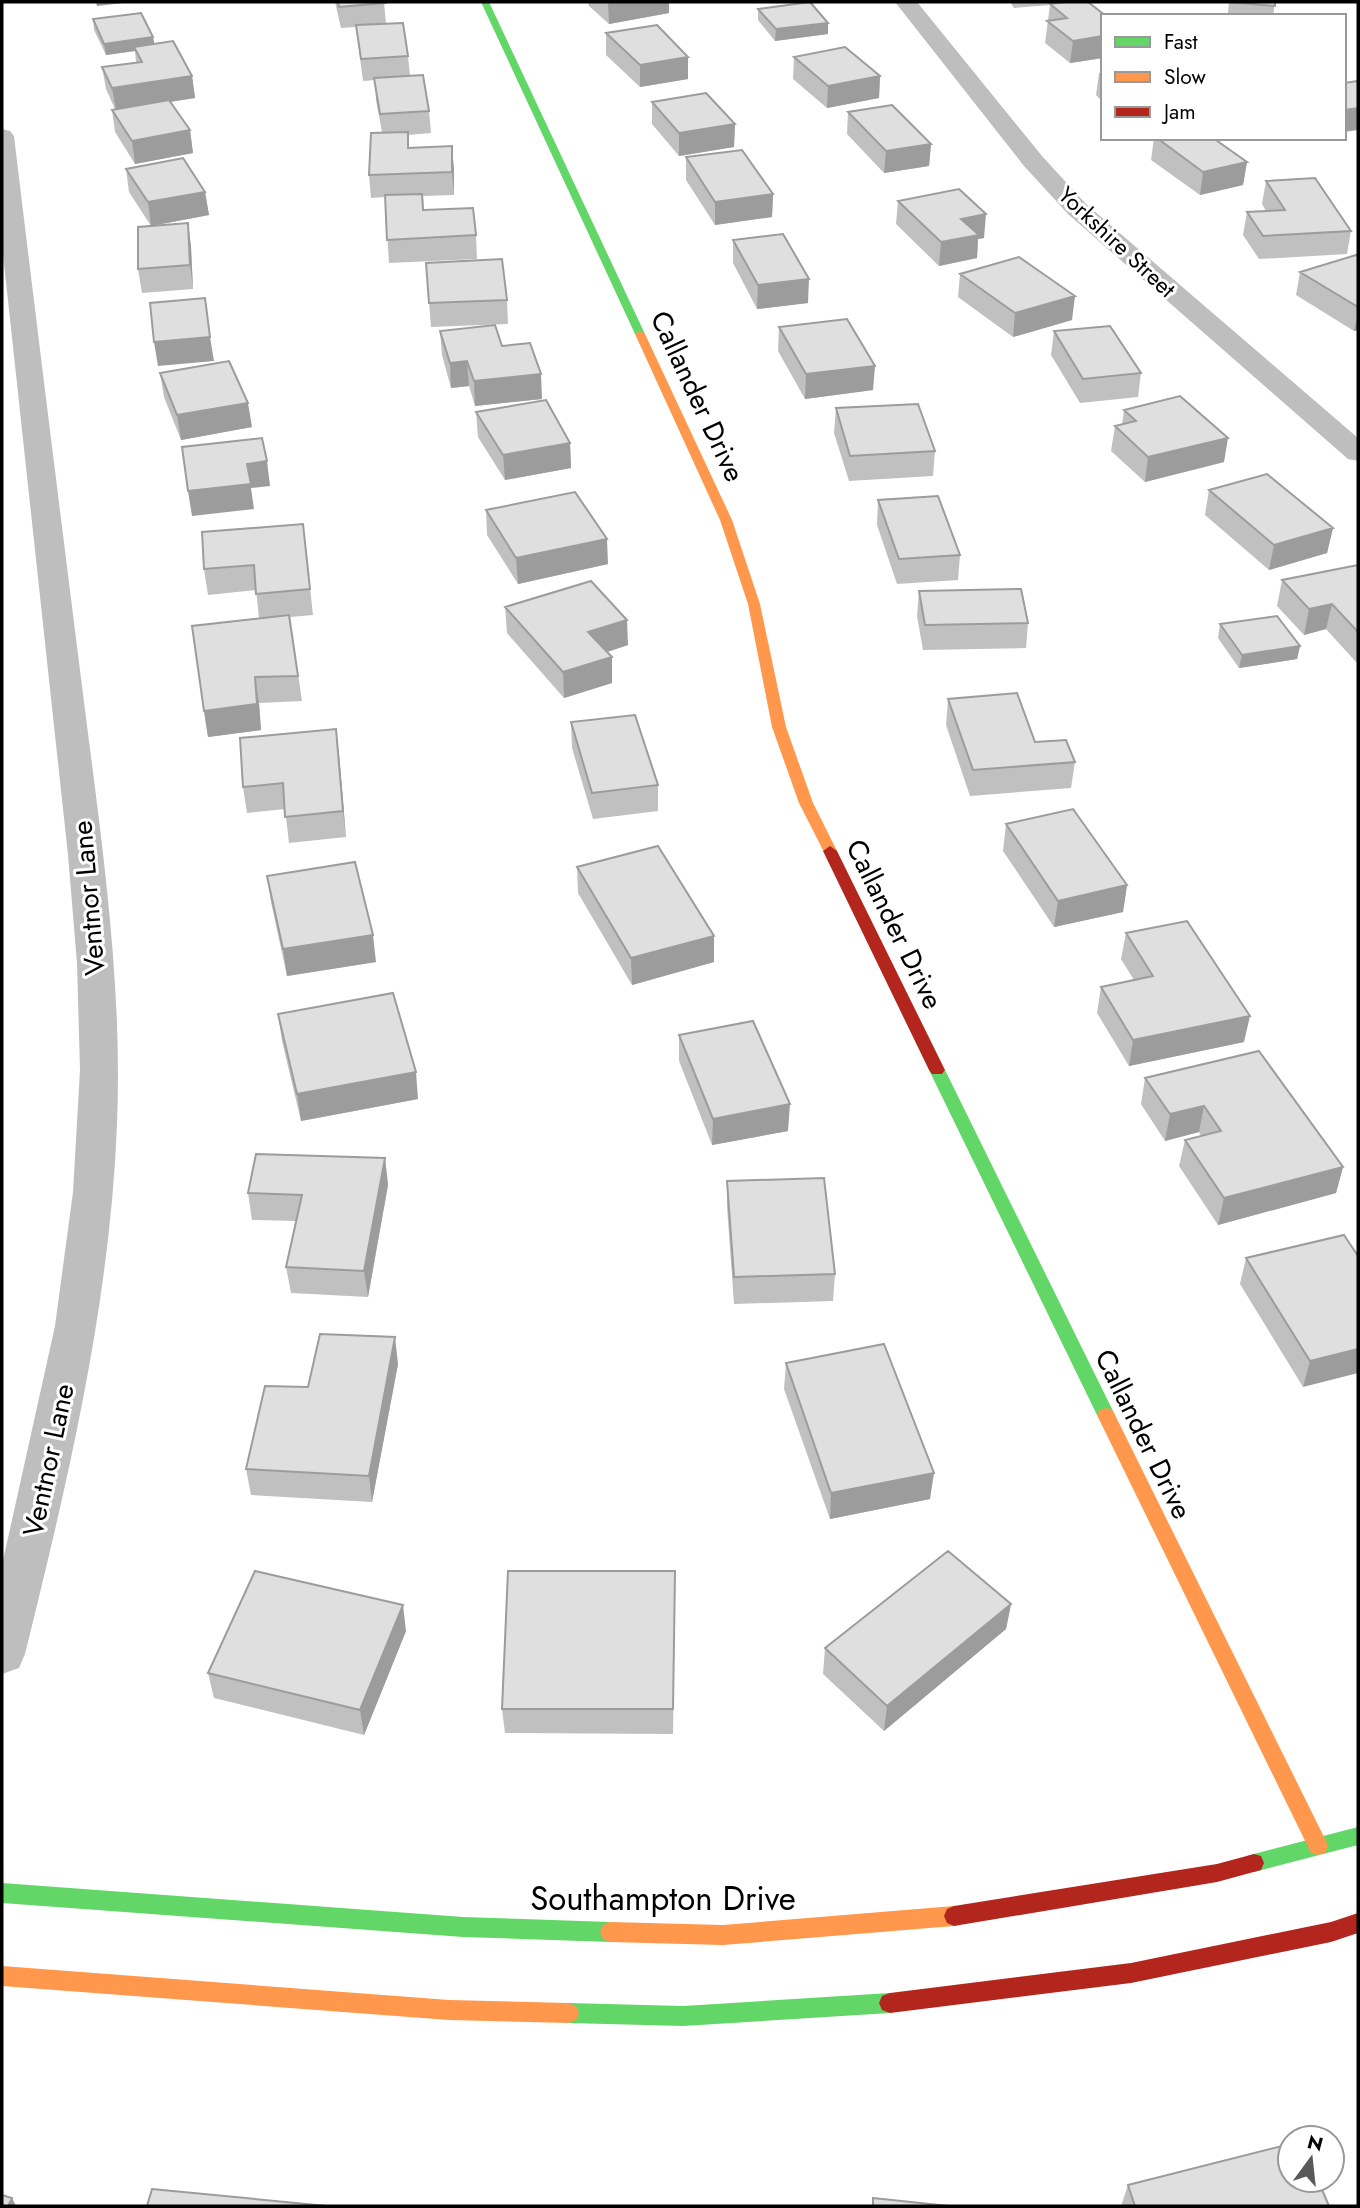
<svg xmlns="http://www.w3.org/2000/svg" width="1360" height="2208" viewBox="0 0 1360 2208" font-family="Jost,sans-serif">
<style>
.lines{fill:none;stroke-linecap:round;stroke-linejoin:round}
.street{fill:#bebebe;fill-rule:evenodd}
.fast{fill:#63d668;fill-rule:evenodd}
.slow{fill:#ff974d;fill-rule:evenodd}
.jam{fill:#b3261e;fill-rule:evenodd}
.wall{fill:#c0c0c0}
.shaded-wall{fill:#9c9c9c}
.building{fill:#dfdfdf;stroke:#9c9c9c;stroke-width:2}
.labels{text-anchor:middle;stroke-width:6;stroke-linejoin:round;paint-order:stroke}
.far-street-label{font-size:23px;fill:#000;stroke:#fff}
.street-label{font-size:28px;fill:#000;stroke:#fff}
.near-street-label{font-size:33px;fill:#000;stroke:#fff}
</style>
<rect width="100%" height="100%" fill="#fff"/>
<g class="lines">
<path class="street" d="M895,2H917L1042,156L1086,204L1358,438V461L1348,459L1068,214L1024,166Z
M2,129L10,131L14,136C36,320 59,503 82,686C100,831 123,977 117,1124C110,1304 68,1480 25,1654L19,1668L2,1674V1565L55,1326L73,1192L80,1070L77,963L68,855L2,245Z"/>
<path class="fast" d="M481,2H489L645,334L644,336L635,334Z
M937,1065L945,1070L1115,1415L1112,1420L1106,1422L1100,1420L1097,1415L929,1070Z
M1358,1827V1845L1254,1872L1247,1870L1244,1863L1247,1856L1254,1854Z
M2,1883L463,1917L610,1922L617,1925L620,1932L617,1939L610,1942L463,1937L2,1903Z
M890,1993L898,1996L901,2003L898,2010L890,2013L683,2026L568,2023L560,2020L557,2013L560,2006L568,2003L683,2006Z"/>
<path class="slow" d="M640,331L645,334L732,520L760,604L786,727L813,803L837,851L835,854H825L799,803L772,727L748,604L720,520L635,334Z
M1106,1408L1112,1410L1115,1415L1325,1839L1328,1846L1325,1853L1318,1855L1311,1853L1097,1415L1100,1410Z
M954,1906L961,1909L964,1916L961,1923L954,1926L723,1945L610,1942L603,1939L600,1932L603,1925L610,1922L723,1925Z
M2,1966L449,2000L568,2003L576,2006L579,2013L576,2020L568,2023L449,2020L2,1986Z"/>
<path class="jam" d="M830,846L837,851L945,1070L942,1074H932L929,1070L823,851Z
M1254,1854L1261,1856L1264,1863L1261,1870L1217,1882L954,1926L947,1923L944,1916L947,1909L954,1906L1217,1864Z
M1358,1913V1933L1331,1942L1131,1983L890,2013L882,2010L879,2003L882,1996L890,1993L1131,1963L1331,1922Z"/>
</g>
<path class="wall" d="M335,2H384L386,24L408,56L410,76L429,111L431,133L408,135L409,148L454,169V195L423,196L424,210L476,235L477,259L389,263L385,197L371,198L369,175L382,132L376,100L375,80L363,81L356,27L341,28Z
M588,2H669V13L609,24L589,6Z
M1010,2H1088L1103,16V58L1070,63L1045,43L1050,5L1014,8Z
M1229,2H1275L1273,16H1232V14H1243L1228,13Z
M758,9L828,23V34L775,41L758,20Z
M93,19L153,37L154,44L192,76L195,98L170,102L190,130L193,153L135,164L115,132L112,110L115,109L106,89L102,67L136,62L135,51L106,55L94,30Z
M606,33L688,79L640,87L606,55Z
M794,57L880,76L879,98L827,108L793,79Z
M1103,72V102L1096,95L1099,73Z
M652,102L735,124L734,147L679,156L652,124Z
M848,112L931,144L929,166L884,173L847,134Z
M1154,138H1213L1247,162L1243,185L1200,195L1151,160Z
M686,157L773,194L772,217L715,225L686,180Z
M126,169L205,192L209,215L151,226L129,192Z
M1266,181L1351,231L1347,254L1259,259L1243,235L1247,212L1266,211L1262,204Z
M898,201L984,238L978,239L977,258L939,266L896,224Z
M188,223L191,247L193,289L142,293L138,269Z
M733,240L808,303L757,309L733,263Z
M1358,257V330L1354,331L1296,295L1300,272Z
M426,263L507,300L508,324L431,327Z
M960,274L1072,320L1013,337L958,297Z
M779,327L873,390L805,399L778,351Z
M440,331L502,346L542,399L475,406L469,386L451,388L442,355Z
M1054,331L1141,373L1138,397L1080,403L1051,355Z
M160,373L252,427L181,440L164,397Z
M836,408L935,451L933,476L849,481L834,433Z
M1124,410L1224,462L1145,482L1111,451L1115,426L1122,425Z
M476,412L570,443L571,468L505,480L478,437Z
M1209,490L1333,528L1327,553L1269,570L1205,515Z
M878,500L960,555L958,580L897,584L877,525Z
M486,510L608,564L518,584L487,535Z
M303,524L313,615L290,617L302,701L259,703L261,730L208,737L204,711L259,618L256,590L208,595L204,569Z
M1358,565V661L1356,662L1326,629L1304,635L1277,606L1282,580Z
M919,591L1028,623L1026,648L923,650L917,616Z
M505,607L628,645L607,652L612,683L564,698L507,633Z
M1220,624L1300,646L1297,659L1239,668L1218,638Z
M948,699L1075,762L1071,788L970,796L946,725Z
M571,722L658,785V811L593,819L572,748Z
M339,755L346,837L289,843L285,809L247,813L243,787Z
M1006,824L1127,885L1123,912L1054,927L1003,851Z
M577,867L714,962L632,985L578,893Z
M267,876L376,962L287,976L271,902Z
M1126,933L1244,1042L1129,1066L1097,1013L1101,987L1134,980L1121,959Z
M278,1014L418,1099L301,1121L282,1041Z
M679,1035L788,1131L712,1145L679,1061Z
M1145,1078L1343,1167L1336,1193L1218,1225L1179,1166L1185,1140L1201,1136L1199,1132L1165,1141L1141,1104Z
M385,1158L388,1185L368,1297L291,1293L286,1267L296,1221L252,1220L248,1193Z
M727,1181L835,1274L833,1301L734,1304L727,1207Z
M1358,1256L1303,1387L1240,1284L1246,1258Z
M786,1363L930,1499L830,1519L784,1389Z
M398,1364L372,1502L251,1495L246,1469L308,1387Z
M675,1597L673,1734L505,1733L502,1709Z
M1011,1604L1006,1629L884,1731L823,1674L825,1648Z
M406,1631L364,1735L214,1698L208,1673Z
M1128,2185L1329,2206H1121Z"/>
<path class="shaded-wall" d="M96,2H132L97,6Z
M613,2H669V13L609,24L608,3Z
M828,23V34L775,41L776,29Z
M1103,36V58L1070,63L1073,41Z
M153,37L155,48L134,47L135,51L106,55L104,44Z
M688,57V79L640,87V65Z
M192,76L195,98L116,110L112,88Z
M880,76L879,98L827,108L828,86Z
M1358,108V130L1344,132V110Z
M735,124L734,147L679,156V133Z
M190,130L193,153L135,164L132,141Z
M931,144L929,166L884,173L886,151Z
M452,146L454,169V195L452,172Z
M1247,162L1243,185L1200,195L1203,172Z
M205,192L209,215L151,226L148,202Z
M773,194L772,217L715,225V202Z
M986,214L984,238L978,239L977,258L939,266L941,242L961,219Z
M188,223L191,247L193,289L190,265Z
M809,279L808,303L757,309L758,285Z
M1075,296L1072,320L1013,337L1015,313Z
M1358,313V330L1354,331Z
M210,337L214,361L158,366L154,342Z
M467,361L469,386L451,388L450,363Z
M875,366L873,390L805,399L806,374Z
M541,374L542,399L475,406L474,381Z
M248,403L252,427L181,440L177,415Z
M1228,438L1224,462L1145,482L1148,457Z
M570,443L571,468L505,480L503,455Z
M267,461L270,486L251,488L254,509L192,516L188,491L247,464Z
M1333,528L1327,553L1269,570L1274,545Z
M607,539L608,564L518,584L516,558Z
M1332,604L1326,629L1304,635L1309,609Z
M627,620L628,645L589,658L588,632Z
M1300,646L1297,659L1239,668L1242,655Z
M612,657V683L564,698L563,672Z
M255,677L259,703L261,730L208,737L204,711Z
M336,729L339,755L346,837L343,811Z
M1127,885L1123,912L1054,927L1058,901Z
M373,935L376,962L287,976L283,949Z
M714,936V962L632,985L631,958Z
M1250,1016L1244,1042L1129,1066L1133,1040Z
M416,1072L418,1099L301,1121L297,1094Z
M790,1104L788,1131L712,1145L713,1119Z
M1204,1106L1199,1132L1165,1141L1170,1114Z
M385,1158L388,1185L368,1297L364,1271Z
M1343,1167L1336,1193L1218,1225L1224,1198Z
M395,1337L398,1364L372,1502L369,1476Z
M1358,1349V1373L1303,1387L1310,1361Z
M934,1473L930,1499L830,1519L831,1493Z
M1011,1604L1006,1629L884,1731L887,1706Z
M403,1605L406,1631L364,1735L360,1710Z
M12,2198L16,2206H8Z"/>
<path class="building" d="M338,2H384L385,3L339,7Z
M810,2L828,23L776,29L758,9Z
M1065,2H1088L1106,16H1103V36L1073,41L1047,21L1067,18L1050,4Z
M1229,2H1275V6Z
M141,13L153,37L104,44L93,19Z
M1232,14L1265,15L1266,16H1233Z
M403,23L408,56L361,59L356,25Z
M657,25L688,57L640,65L606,33Z
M173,41L192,76L112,88L102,67L142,62L134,47Z
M845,47L880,76L828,86L794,57Z
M423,75L429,111L380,114L374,78Z
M1358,81V108L1344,110V83Z
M706,93L735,124L679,133L652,102Z
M169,100L190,130L132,141L112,110Z
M892,105L931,144L886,151L848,112Z
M408,132V148L452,146V172L369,175L371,133Z
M1157,138H1213L1247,162L1203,172Z
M742,150L773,194L715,202L686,157Z
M183,158L205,192L148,202L126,169Z
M1315,178L1351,231L1263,236L1247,212L1285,210L1266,181Z
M959,189L986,214L961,219L979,235L941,242L898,201Z
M422,194L423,210L473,208L476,235L387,240L385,195Z
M188,223L190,265L138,269V227Z
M783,234L809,279L758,285L733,240Z
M1356,255L1358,257V307L1300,272Z
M1019,257L1075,296L1015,313L960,274Z
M502,259L507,300L429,303L426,263Z
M205,298L210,337L154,342L150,303Z
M847,319L875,366L806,374L779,327Z
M495,325L502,346L530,343L541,374L474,381L467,361L450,363L440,331Z
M1110,326L1141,373L1083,379L1054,331Z
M229,361L248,403L177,415L160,373Z
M1180,396L1228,438L1148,457L1115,426L1136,421L1124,410Z
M546,400L570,443L503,455L476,412Z
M918,404L935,451L850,456L836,408Z
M262,438L267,461L247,464L251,484L188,491L182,447Z
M1267,474L1333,528L1274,545L1209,490Z
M575,492L607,539L516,558L486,510Z
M938,496L960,555L899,559L878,500Z
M303,524L310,589L256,594L254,565L204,569L202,532Z
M1358,565V632L1332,604L1309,609L1282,580Z
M591,581L627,620L588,632L612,657L563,672L505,607Z
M1021,589L1028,623L925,625L919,591Z
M289,615L298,676L255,677L257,704L204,711L192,626Z
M1277,616L1300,646L1242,655L1220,624Z
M1017,693L1035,742L1066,740L1075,762L973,770L948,699Z
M635,715L658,785L592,793L571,722Z
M336,729L343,811L285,817L283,783L243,787L240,738Z
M1073,809L1127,885L1058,901L1006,824Z
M658,846L714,936L631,958L577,867Z
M355,862L373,935L283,949L267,876Z
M1187,921L1250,1016L1133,1040L1101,987L1153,976L1126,933Z
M393,993L416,1072L297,1094L278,1014Z
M753,1021L790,1104L713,1119L679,1035Z
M1259,1051L1343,1167L1224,1198L1185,1140L1221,1131L1204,1106L1170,1114L1145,1078Z
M256,1154L385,1158L364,1271L286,1267L302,1195L248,1193Z
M824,1178L835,1274L734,1277L727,1181Z
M1344,1235L1358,1256V1349L1310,1361L1246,1258Z
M320,1334L395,1337L369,1476L246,1469L265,1386L308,1387Z
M884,1344L934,1473L831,1493L786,1363Z
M948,1551L1011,1604L887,1706L825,1648Z
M255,1571L403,1605L360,1710L208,1673Z
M508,1571H675L673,1709H502Z
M1290,2144V2180H1318L1329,2206H1135L1128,2185Z
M152,2189L327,2206H147Z
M2,2195L12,2198L8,2206H2Z
M873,2198L949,2206H873Z"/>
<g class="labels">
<g class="far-street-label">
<text transform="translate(1117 242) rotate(43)" y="8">Yorkshire Street</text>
</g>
<g class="street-label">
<text transform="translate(698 396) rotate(65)" y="10">Callander Drive</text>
<text transform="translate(88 898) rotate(-95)" y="10">Ventnor Lane</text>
<text transform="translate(895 924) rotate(64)" y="10">Callander Drive</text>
<text transform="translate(1144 1434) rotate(64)" y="10">Callander Drive</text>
<text transform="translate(48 1460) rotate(-78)" y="10">Ventnor Lane</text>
</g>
<g class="near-street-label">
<text x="663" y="1910">Southampton Drive</text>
</g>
</g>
<rect width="1360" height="2208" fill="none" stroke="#000000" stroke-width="7"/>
<rect x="1101" y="14" width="245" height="126" fill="#ffffff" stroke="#999999" stroke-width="2"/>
<rect x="1115" y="37" width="35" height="10" fill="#63d668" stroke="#999999" stroke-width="2"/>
<text x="1164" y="49" font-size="21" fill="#000000">Fast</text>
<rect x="1115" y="72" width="35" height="10" fill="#ff974d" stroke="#999999" stroke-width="2"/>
<text x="1164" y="84" font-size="21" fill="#000000">Slow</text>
<rect x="1115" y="107" width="35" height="10" fill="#b3261e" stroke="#999999" stroke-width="2"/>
<text x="1164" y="119" font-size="21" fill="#000000">Jam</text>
<g transform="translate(1311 2159) rotate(15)"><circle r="33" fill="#ffffff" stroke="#999999" stroke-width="2"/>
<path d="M0-5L12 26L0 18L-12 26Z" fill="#595959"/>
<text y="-10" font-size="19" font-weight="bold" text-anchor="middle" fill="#000000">N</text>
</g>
</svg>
